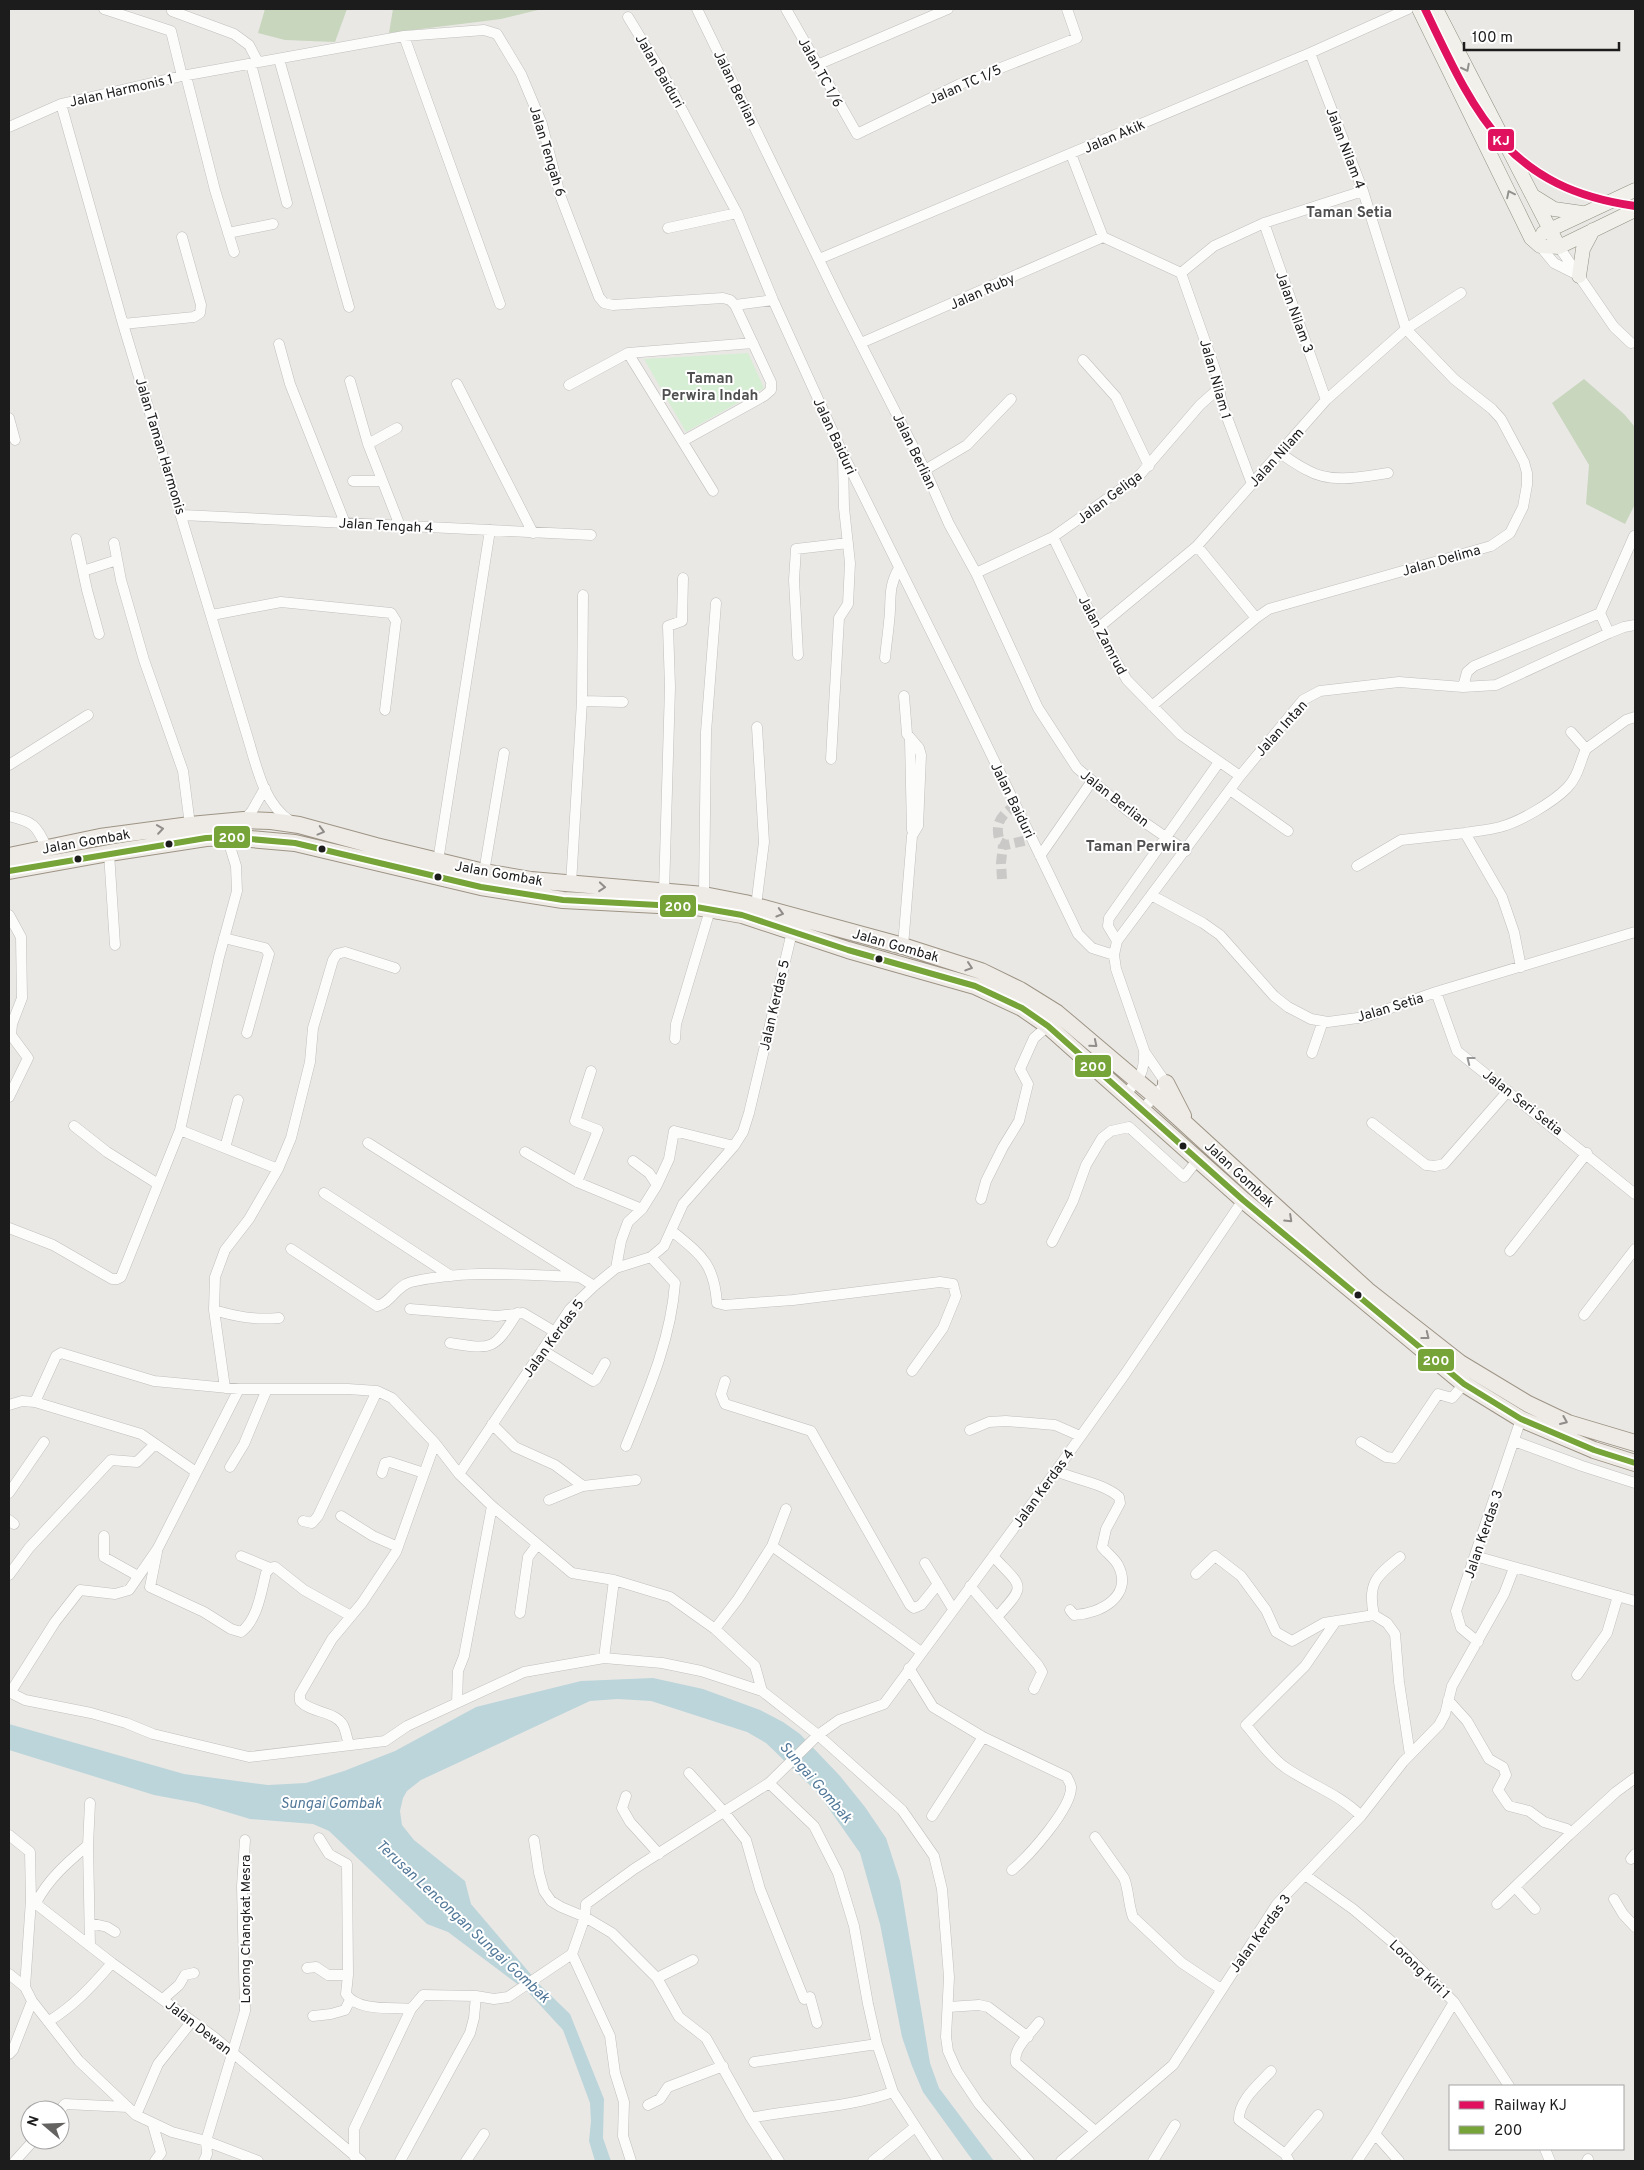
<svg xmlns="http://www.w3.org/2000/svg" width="1644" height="2170" viewBox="0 0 1644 2170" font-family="Overpass,sans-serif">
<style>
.forest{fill:#c7d6bd}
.park{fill:#d6eed4}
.water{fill:#bcd5da}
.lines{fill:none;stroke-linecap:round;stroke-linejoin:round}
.street-tunnel{stroke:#cbc9c7;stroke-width:10;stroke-dasharray:10 5;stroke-linecap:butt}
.street-casing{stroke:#c0bfbd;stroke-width:11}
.secondary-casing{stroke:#919180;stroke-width:15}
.primary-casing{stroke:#9d9485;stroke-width:18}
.street{stroke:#fcfcfb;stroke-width:10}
.secondary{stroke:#f1f0eb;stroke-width:14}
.primary{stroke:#eeeae5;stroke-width:16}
.bus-1-casing{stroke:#fff;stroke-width:10}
.bus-1{stroke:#77a438;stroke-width:6}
.rail-1-casing{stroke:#fff;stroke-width:11}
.rail-1{stroke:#e0115f;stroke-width:8}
.oneway{stroke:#91918e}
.oneway2{stroke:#908d8b}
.oneway3{stroke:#979797}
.bus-dot{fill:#1c1c1c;stroke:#fff;stroke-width:2}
.labels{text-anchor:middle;stroke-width:4;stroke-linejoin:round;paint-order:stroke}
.street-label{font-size:14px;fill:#1c1c1c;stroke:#fff}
.neighbourhood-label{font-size:15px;font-weight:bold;fill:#4f4f4f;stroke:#fff}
.water-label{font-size:15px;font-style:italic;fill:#527899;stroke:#fff}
.line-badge{stroke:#fff;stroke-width:2}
.badge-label{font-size:14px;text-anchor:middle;font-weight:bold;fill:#fff}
</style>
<rect width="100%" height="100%" fill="#eae8e5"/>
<path class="forest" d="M265,9H347L335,42L285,40L258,33Z
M393,9H542L501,19L389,33Z
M1584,379L1624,414L1635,427V504L1625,524L1586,504L1589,465L1552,403Z"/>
<path class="park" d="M748,353L764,388L686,432L644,359Z"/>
<path class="water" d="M653,1678L703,1689L760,1710L783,1722L800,1734L840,1776L865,1807L886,1838L900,1881L930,2063L939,2088L994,2161H973L923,2092L912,2066L902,2037L880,1924L860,1853L818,1793L766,1743L747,1732L651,1701L618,1699L590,1701L421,1780L407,1791L403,1798L400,1811L402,1825L414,1840L465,1881L471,1904L540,1985L570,2014L604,2099L603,2138L611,2161H595L589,2141L591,2121L590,2103L563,2030L528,1992L448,1932L427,1924L329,1831L313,1824L250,1819L197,1803L154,1795L9,1750V1724L184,1774L268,1785L306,1783L344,1771L395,1751L476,1707L581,1681Z"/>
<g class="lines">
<path class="street-tunnel" d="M1016,805C1001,815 994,823 1000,842L1006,845L1032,839
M1002,879L1001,863L1003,845"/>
<g class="street-casing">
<path id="street" d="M104,9L171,31L182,76
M697,9L839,301L925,470L949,524L976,573L1038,708L1077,768L1128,811L1186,851
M786,9L857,134L960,84L1077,38L1067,9
M172,11L234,34L249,45L258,62
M628,17L664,76L737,213L773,300L843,454L961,692L1078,934L1092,948L1114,955
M404,36L500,304
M279,59L349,307
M251,64L287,203
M817,65L948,9
M186,76L215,190L234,252
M61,104L123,324L246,732C256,763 262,802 290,821
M9,127L61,104L182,76L404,36L484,30L497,34L521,74L542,124L560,195L599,297L604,303L613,305L723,298L730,300L735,305L771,382V390L764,396L683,441
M1071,154L1103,237L1181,273L1216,372L1222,404L1252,484
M1264,223L1326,400
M668,228L737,213
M228,233L273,224
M1540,246L1554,263L1576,274
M1559,247L1614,327L1631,343
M819,259L1310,53L1408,9
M1181,273L1214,246L1264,223L1363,191
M735,305L773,300
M123,324L194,317L200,313L201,305L182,237
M861,343L1103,237
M279,344L290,384L345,523
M628,353L713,491
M1083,360L1116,397L1149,466
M350,381L368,444
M457,384L533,533
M569,385L628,353L753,343
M9,418L15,440
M397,428L368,444L400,526
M1280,453C1289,459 1297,465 1307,470C1331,484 1362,477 1388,473
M925,470L967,445L1011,399
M353,481H382
M182,515L591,535
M1053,537L1103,639L1127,680L1181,735L1240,776
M76,539L87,590L99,634
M114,543L121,580L144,660L183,771L190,825
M1197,546L1256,618
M83,571L117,560
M976,573L1053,537L1138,477L1200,405L1218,389
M1600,613L1609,633
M212,615L281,602L391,613L396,621L385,710
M1098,628L1197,546L1326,400L1406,329L1461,293
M798,655L794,580L796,549L848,543
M885,658C886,646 888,634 889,622C892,600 887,589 899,568
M1463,687L1467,672L1474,666L1600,613L1634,536
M582,701L623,702
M1152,706L1256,618L1269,609L1491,546L1510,533L1523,507L1527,485V473L1524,462L1501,419L1492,409L1454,379L1406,329L1363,191L1310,53
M1571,732L1586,749L1626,720L1635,717
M910,739L912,830
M831,759L839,618L848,604L850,563L844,508L843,458
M9,765L88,715
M1230,790L1288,831
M9,816C35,823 35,824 47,848
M244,820L252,811L265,788
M1465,833C1477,831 1489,830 1500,827C1520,822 1553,802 1567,788C1578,777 1580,762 1586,749
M109,853L115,945
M1040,856L1092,781
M438,861L490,530
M1357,866L1401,840L1465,833L1502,897L1514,932L1521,967
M484,872L504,753
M571,884L582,701L583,595
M664,892L670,687L668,626L682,621L683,578
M704,895L706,732L716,603
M1151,895L1203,923L1220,935L1274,996L1288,1007L1311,1019L1328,1022L1365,1017L1436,992L1635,932
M756,906L764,842L757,727
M9,915L21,937L22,998L12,1024L11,1035L28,1058L9,1097
M224,938L265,948L269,954L247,1033
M1117,941L1108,926L1109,918L1219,762
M903,946L912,836L918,826L921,755L919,748L907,734L904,696
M1436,992L1457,1051L1635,1194
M675,1039L676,1024L710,910
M1312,1053L1323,1021
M1126,1094C1140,1077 1145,1072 1144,1050L1116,969L1114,955L1117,941L1240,776L1303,700L1320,691L1399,682L1463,687L1496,685L1609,633L1624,627L1635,625
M1143,1109L1166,1083L1144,1051
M1372,1123L1426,1165L1435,1166L1444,1164L1508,1091
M74,1126L107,1152L158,1184
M180,1130L278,1169
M368,1143L594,1286
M225,1148L238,1100
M525,1152L577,1182L642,1209
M577,1182L598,1130L575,1121L591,1071
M657,1185L669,1159L674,1131L734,1146
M324,1193L451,1276
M981,1199L986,1181L1003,1147L1019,1121L1028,1084L1020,1069L1034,1038L1048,1026
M9,1228L53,1245L112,1279H117L121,1277L180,1130L219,957L237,891L236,866L227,837
M672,1231C701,1255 714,1263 717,1303L725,1305L793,1300L940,1282L953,1284L956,1296L943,1328L912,1371
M1052,1242L1073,1201L1086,1165L1102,1138L1111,1131L1129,1127L1184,1177L1198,1159
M291,1249L377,1306C391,1303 396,1286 411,1282C466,1269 524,1275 580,1277
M1510,1251L1587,1153
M616,1268L621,1241L628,1222L642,1209L657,1185L649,1173L633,1161
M410,1309L497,1316L523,1313L555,1332
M214,1310C237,1317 255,1320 279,1318
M1584,1315L1635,1249
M450,1343C493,1350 494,1350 517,1313
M542,1350L593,1381L596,1379L605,1363
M725,1381L721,1394L725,1404L811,1431L910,1605L914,1608L921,1605L938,1584
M225,1388L214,1310L215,1277L225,1250L249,1219L278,1169L291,1138L310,1062L313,1028L333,960L337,954L345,952L395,968
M35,1402L56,1356L61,1353L154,1381L239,1389H348L377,1391L392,1398L435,1443L459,1474L492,1506L572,1573L614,1580L670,1597L715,1629L755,1666L762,1691
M9,1405L22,1401L35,1402L141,1434L196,1472
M492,1424L515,1447L555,1465L583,1486L636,1480
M970,1430L989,1422L1006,1421L1055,1425L1080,1436
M1514,1441L1582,1466L1635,1483
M1361,1442L1386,1457L1395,1458L1438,1394L1452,1398L1464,1384
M626,1446C647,1394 671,1340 675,1283L651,1257
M230,1467L244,1444L267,1389
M1056,1471C1076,1480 1103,1483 1119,1497L1120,1503L1106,1529L1102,1547C1107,1553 1115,1559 1118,1565C1134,1596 1100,1614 1074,1615L1070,1610
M382,1473L385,1463L390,1462L424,1473
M459,1474L570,1309L594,1286L616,1268L651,1257L664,1246L683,1204L734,1146L743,1132L749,1113L792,932
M9,1493L44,1442
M549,1500L583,1486
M341,1516L373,1536L398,1547
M9,1520L14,1524
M303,1521L312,1523L318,1516L377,1391
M104,1536V1557L138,1576
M772,1546C822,1582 872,1615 921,1652
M157,1552L150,1587L204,1612L231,1629L241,1632C258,1619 261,1592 266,1573L270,1568
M241,1556L270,1568L275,1567L304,1590L351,1616
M993,1556C1022,1588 1028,1583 997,1617
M1475,1556L1635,1601
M925,1563L953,1609
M1196,1574L1215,1556L1241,1576L1266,1610L1276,1632L1292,1641L1324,1623L1374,1615L1387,1623L1395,1634L1399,1682L1410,1755
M9,1575L29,1548L111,1460L137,1462L155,1444
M970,1586L1038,1665L1042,1672L1034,1689
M520,1613L528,1557L537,1545
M1374,1615C1367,1584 1376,1576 1400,1557
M1336,1621L1305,1666L1246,1725C1258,1739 1271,1758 1286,1768C1311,1785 1339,1794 1361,1816
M715,1629L738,1599L772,1546L786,1509
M1478,1642L1461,1628L1456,1611L1521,1419
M604,1658L614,1580
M909,1668L933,1707L983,1737L1067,1777C1068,1780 1071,1784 1071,1787C1072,1808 1028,1857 1012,1870
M1577,1675L1607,1633L1618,1596
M9,1692L25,1700L91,1713L126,1723L153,1734L249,1757L385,1741L407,1726L524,1672L604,1658L662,1663L701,1671L762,1691L818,1735L902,1810L934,1856L942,1889L949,1977L946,2037L948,2051L957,2071L979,2104L1029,2161
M10,1693L55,1622L80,1590L115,1594L129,1590L158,1548L239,1389
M1448,1700L1467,1721L1489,1759L1503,1767L1506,1775L1498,1790L1509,1806L1529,1811L1544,1822L1567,1829L1569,1835L1497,1904
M457,1703L458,1671L464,1656L492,1506
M349,1745C347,1739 346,1731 343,1725C335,1711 311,1713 300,1701V1694L332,1639L362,1603L396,1552L435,1443
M689,1773L724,1812L746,1840L760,1889L804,1999L810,1997L817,2023
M769,1783L814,1826L838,1873L854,1926L868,2004L877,2044L893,2092L938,2161
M626,1796L622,1808L630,1822L659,1854
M932,1816L983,1737
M9,1835L30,1852L31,1900L25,1987
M1569,1835L1616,1792L1635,1778
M1095,1837L1124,1878C1129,1890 1128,1904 1133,1917L1182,1963L1221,1989
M319,1838L329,1854L347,1864L348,1975L346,1994C358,2012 392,2007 411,2009
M534,1840L539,1873L544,1891L551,1901L561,1907L585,1917L612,1933L657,1978L679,2017L706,2038L751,2118L779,2161
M1631,1859L1635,1854
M1305,1875L1353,1909L1397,1946L1454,2002L1509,2086
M1515,1887L1535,1909
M1614,1899L1623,1914L1635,1927
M31,1900L112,1963L214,2037L361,2161
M36,1903C48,1879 68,1862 88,1845
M90,1923L107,1927L115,1932
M90,1946L88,1845L90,1803
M572,1954L610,2036L615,2073L624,2102L623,2136L631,2161
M307,1968L316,1967L328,1975H348
M9,1974L25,1987L32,2001L79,2061L136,2115L172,2132L206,2141L258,2161
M657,1978L693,1960
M163,1999L179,1985L185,1975L194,1973
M948,2007L979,2005L988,2007L1028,2037
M313,2016L331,2014L345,2010L350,2000
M49,2021C74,2006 93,1985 112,1963
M1039,2022C1031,2033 1012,2049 1016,2063L1095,2131
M9,2054L13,2050L32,2001
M754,2062L877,2044
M1271,2071C1259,2084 1238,2101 1239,2120L1285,2154L1289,2161
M648,2105L660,2099L668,2087L723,2066
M60,2110L65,2104L128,2107
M136,2115L158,2064L192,2021
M751,2118C798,2108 848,2108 893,2092
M153,2125L161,2153L155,2161
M1375,2134L1399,2161
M1545,2149L1550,2161
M1285,2154L1318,2115
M354,2156V2129L411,2009L423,1995L476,1996L494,1999L508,1997L572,1954L585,1917L586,1904L634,1869L769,1783L818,1735L839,1720L884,1704L1056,1471L1125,1374L1243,1200
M15,2161L34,2140
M204,2161L207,2154L206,2141L245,2011L242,1886L245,1840
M400,2161L470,2033L474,2018L476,1996
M466,2161L484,2134
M873,2161L915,2127
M1061,2161L1173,2065L1277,1904L1361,1816L1403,1762L1439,1725L1445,1714L1452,1686L1504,1594L1514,1568
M1153,2161L1175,2125
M1357,2161L1375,2134L1454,2002
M1587,2161L1588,2159"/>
</g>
<g class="secondary-casing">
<path id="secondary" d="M1419,9L1531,238L1540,246L1559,247L1635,210
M1436,9L1559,247
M1533,196L1554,209L1582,213
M1543,233L1635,190
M1579,276L1583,249L1593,230"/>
</g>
<g class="primary-casing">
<path id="primary" d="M9,856L100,837L190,825L244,820L271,821L299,825L376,846L484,872L531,880L704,895L745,903L903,946L981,971L1020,990L1057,1013L1155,1096L1367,1290L1460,1363L1528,1404L1568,1423L1635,1443
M9,871L109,853L206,838L227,837L295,843L481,887L563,900L696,907L742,915L848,950L975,986L1022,1008L1048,1026L1243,1200L1464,1384L1521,1419L1594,1450L1635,1463
M1166,1083L1183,1116"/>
</g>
<use href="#street" class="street"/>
<use href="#secondary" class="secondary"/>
<use href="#primary" class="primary"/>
<g class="bus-1-casing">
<path id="bus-1" d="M9,871L206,838L227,837L295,843L481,887L563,900L696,907L742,915L848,950L975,986L1022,1008L1048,1026L1243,1200L1464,1384L1521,1419L1594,1450L1635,1463"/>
</g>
<use href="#bus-1" class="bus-1"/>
<g class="rail-1-casing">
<path id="rail-1" d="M1425,9C1475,114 1507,188 1635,206"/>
</g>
<use href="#rail-1" class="rail-1"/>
</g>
<defs><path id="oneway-chevron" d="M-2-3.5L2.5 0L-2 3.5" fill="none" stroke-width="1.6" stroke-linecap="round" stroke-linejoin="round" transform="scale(1.25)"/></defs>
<g class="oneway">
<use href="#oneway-chevron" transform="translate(1466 68) rotate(63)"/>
<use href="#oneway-chevron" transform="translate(1510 194) rotate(-116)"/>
</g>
<g class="oneway2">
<use href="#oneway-chevron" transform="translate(160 829) rotate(-8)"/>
<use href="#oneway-chevron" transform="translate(321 831) rotate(15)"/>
<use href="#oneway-chevron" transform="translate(602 887) rotate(5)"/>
<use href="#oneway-chevron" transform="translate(780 913) rotate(16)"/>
<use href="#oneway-chevron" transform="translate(969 967) rotate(18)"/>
<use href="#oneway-chevron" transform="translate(1094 1044) rotate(40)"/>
<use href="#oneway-chevron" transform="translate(1289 1219) rotate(43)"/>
<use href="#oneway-chevron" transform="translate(1426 1336) rotate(38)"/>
<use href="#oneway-chevron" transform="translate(1564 1421) rotate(23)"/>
</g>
<use class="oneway3" href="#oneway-chevron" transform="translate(1470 1060) rotate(-142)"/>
<g class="bus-dot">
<circle cx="169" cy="844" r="4.5"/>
<circle cx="322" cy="849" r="4.5"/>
<circle cx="78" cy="859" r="4.5"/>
<circle cx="438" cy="877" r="4.5"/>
<circle cx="879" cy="959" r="4.5"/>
<circle cx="1183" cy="1146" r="4.5"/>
<circle cx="1358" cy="1295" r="4.5"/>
</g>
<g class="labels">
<g class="street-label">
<text transform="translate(660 71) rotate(60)" y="5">Jalan Baiduri</text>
<text transform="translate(821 72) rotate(61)" y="5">Jalan TC 1/6</text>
<text transform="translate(965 84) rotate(-24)" y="5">Jalan TC 1/5</text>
<text transform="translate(736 88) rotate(64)" y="5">Jalan Berlian</text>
<text transform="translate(121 90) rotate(-13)" y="5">Jalan Harmonis 1</text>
<text transform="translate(1114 136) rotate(-23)" y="5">Jalan Akik</text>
<text transform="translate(1346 148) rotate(69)" y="5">Jalan Nilam 4</text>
<text transform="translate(548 151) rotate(73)" y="5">Jalan Tengah 6</text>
<text transform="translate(982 291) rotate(-24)" y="5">Jalan Ruby</text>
<text transform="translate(1295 312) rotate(70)" y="5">Jalan Nilam 3</text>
<text transform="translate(1216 379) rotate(74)" y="5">Jalan Nilam 1</text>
<text transform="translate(835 436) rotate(65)" y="5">Jalan Baiduri</text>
<text transform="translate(161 446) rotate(73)" y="5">Jalan Taman Harmonis</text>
<text transform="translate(915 451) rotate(64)" y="5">Jalan Berlian</text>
<text transform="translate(1276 457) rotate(-48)" y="5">Jalan Nilam</text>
<text transform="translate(1109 497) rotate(-37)" y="5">Jalan Geliga</text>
<text transform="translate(386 525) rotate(3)" y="5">Jalan Tengah 4</text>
<text transform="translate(1441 560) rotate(-16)" y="5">Jalan Delima</text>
<text transform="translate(1103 635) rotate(62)" y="5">Jalan Zamrud</text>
<text transform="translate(1281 728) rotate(-48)" y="5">Jalan Intan</text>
<text transform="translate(1115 798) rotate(38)" y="5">Jalan Berlian</text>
<text transform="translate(1013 800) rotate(64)" y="5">Jalan Baiduri</text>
<text transform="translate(86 841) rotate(-10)" y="5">Jalan Gombak</text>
<text transform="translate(499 873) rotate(10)" y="5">Jalan Gombak</text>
<text transform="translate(896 945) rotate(16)" y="5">Jalan Gombak</text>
<text transform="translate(774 1005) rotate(-77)" y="5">Jalan Kerdas 5</text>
<text transform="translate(1390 1007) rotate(-17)" y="5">Jalan Setia</text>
<text transform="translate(1523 1102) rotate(38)" y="5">Jalan Seri Setia</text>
<text transform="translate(1240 1174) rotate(43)" y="5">Jalan Gombak</text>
<text transform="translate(553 1338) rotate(-54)" y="5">Jalan Kerdas 5</text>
<text transform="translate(1043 1488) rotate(-54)" y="5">Jalan Kerdas 4</text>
<text transform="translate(1483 1534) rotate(-71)" y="5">Jalan Kerdas 3</text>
<text transform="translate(245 1929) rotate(-90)" y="5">Lorong Changkat Mesra</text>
<text transform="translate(1260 1933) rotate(-54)" y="5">Jalan Kerdas 3</text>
<text transform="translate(1420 1969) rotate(44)" y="5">Lorong Kiri 1</text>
<text transform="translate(199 2027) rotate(38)" y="5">Jalan Dewan</text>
</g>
<g class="neighbourhood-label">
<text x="1349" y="217">Taman Setia</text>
<text x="710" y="383">Taman<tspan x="710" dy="17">Perwira Indah</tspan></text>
<text x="1138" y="851">Taman Perwira</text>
</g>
<g class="water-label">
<text transform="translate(816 1782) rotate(49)" y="5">Sungai Gombak</text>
<text x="331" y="1808">Sungai Gombak</text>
<text transform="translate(463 1921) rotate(43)" y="5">Terusan Lencongan Sungai Gombak</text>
</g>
</g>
<g class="line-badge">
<rect x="1487" y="128" width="28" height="24" rx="5" fill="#e0115f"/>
<rect x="213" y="825" width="38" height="24" rx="5" fill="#77a438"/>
<rect x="659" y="894" width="38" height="24" rx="5" fill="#77a438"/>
<rect x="1074" y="1054" width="38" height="24" rx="5" fill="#77a438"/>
<rect x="1417" y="1348" width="38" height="24" rx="5" fill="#77a438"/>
</g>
<g class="badge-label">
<text x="1501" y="145">KJ</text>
<text x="232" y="842">200</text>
<text x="678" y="911">200</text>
<text x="1093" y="1071">200</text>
<text x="1436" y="1365">200</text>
</g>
<rect width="1644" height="2170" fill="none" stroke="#1c1c1c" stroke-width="20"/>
<rect x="1449" y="2085" width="175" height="65" fill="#ffffff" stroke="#a4a4a4"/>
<rect x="1459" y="2101" width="25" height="8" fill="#e0115f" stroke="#a4a4a4"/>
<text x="1494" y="2110" font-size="15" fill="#1c1c1c">Railway KJ</text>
<rect x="1459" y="2126" width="25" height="8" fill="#77a438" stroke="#a4a4a4"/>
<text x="1494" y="2135" font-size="15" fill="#1c1c1c">200</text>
<g transform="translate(45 2125) rotate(289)"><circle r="24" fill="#ffffff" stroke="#a4a4a4"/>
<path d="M0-4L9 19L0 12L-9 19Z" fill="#646362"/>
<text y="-8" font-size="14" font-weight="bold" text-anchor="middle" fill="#1c1c1c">N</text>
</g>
<path d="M1464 42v8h155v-8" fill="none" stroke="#1c1c1c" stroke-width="2.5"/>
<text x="1472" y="42" font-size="15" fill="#1c1c1c" stroke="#ffffff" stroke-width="4" paint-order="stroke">100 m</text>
</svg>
